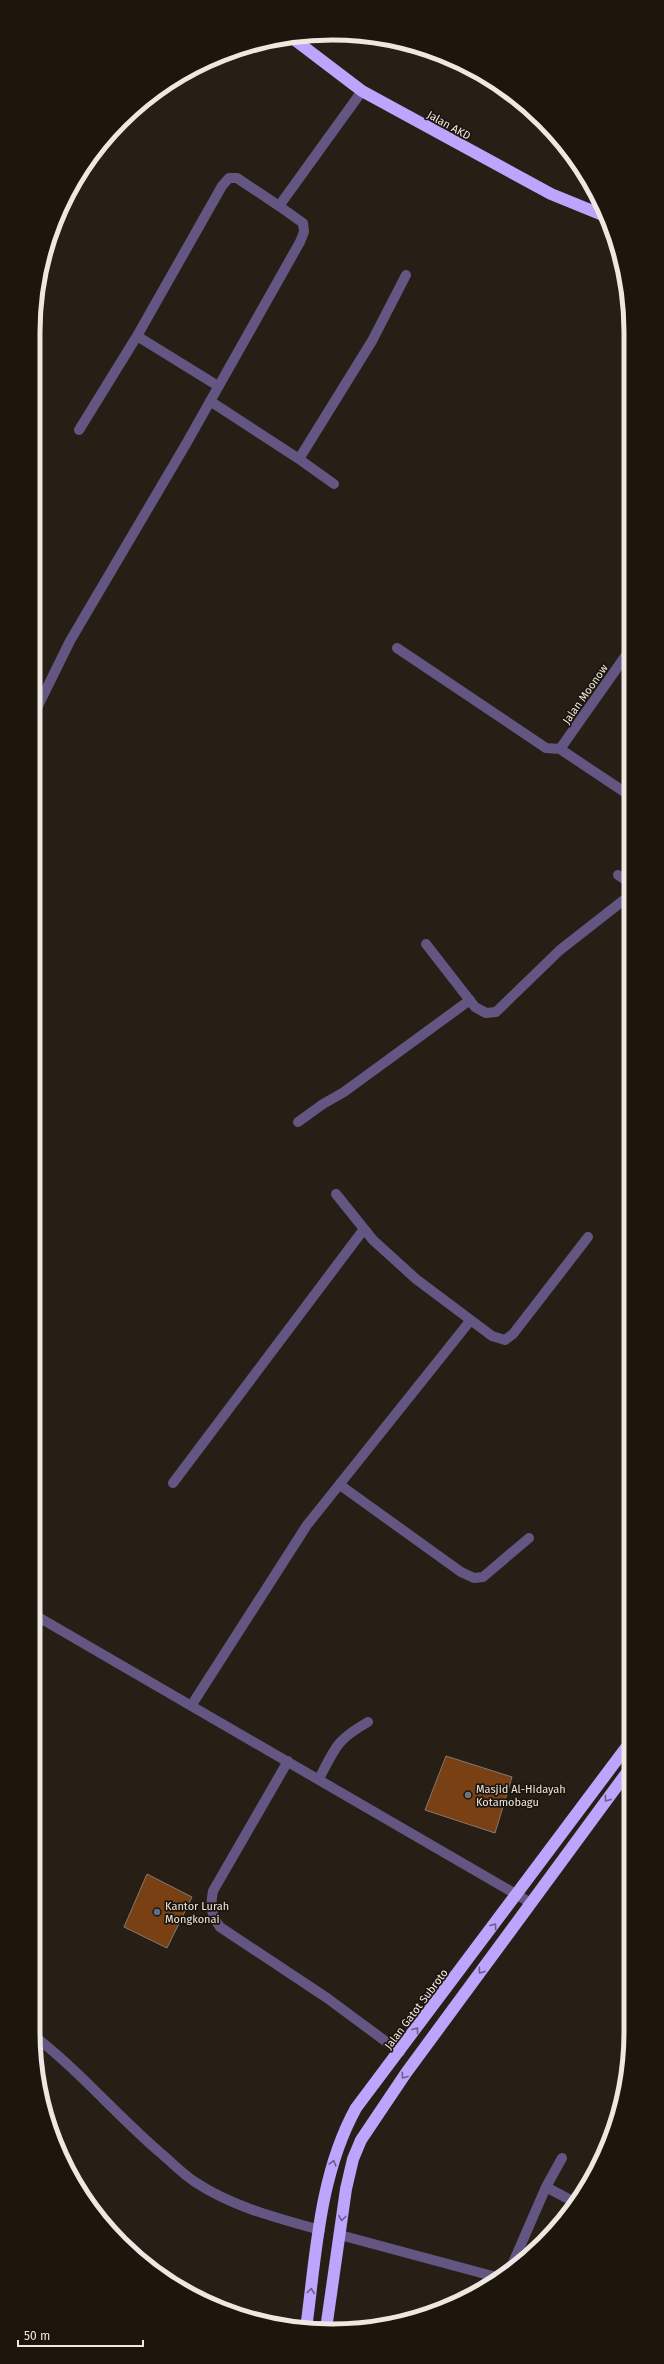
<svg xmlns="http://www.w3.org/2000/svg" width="664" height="2364" viewBox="0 0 664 2364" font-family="'Fira Sans',sans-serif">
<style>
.building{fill:#794014;stroke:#847870}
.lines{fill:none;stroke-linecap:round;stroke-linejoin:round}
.minor{stroke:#635682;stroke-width:10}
.highway{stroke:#bda4fc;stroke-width:12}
.oneway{stroke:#6d5d84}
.worship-dot{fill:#6b7280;stroke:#1d160d;stroke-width:1.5}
.service-dot{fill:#5c6f8a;stroke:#1d160d;stroke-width:1.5}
.labels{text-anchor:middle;stroke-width:3.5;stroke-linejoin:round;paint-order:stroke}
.street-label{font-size:11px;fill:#eee8e2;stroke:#1d160d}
.poi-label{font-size:11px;fill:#eee8e2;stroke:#1d160d;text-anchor:start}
.rim{fill:none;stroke:#eee8e2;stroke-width:5}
</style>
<rect width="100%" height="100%" fill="#271f16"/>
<path class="building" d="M446,1756L512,1777L495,1833L425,1810Z
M147,1874L192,1897L167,1948L124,1927Z"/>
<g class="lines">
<path class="minor" d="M137,336L218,386
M210,401L299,459L334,484
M79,430L137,336L222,186L229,178H237L279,206L362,91
M299,459L372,341L406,275
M397,648L546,748L560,749L629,795
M33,716L70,641L186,444L300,242L304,232L303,223L279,206
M560,749L629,651
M618,875L629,882
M426,944L475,1007L486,1013L496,1012L560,950L629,896
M298,1122L323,1104L344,1092L470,1000
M336,1194L373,1240L416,1279L492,1336L505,1340L513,1334L588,1237
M173,1483L364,1229
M340,1485L461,1572L474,1578L483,1577L529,1538
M33,1614L531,1903
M191,1706L307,1525L470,1321
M288,1761L213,1891C210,1906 211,1915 220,1927L327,1998L400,2052
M319,1779C335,1748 336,1740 368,1722
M33,2035C80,2071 118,2117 163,2155C173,2164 184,2175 195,2182C233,2207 277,2218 320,2230
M546,2187L576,2203
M340,2235L500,2278
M509,2272L546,2187L562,2158"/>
<path class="highway" d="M291,37L362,91L551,194L605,216
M306,2329C316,2255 319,2175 356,2108L631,1741
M326,2329L346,2189L353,2159L361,2140L406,2073L631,1767"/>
</g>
<defs><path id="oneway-chevron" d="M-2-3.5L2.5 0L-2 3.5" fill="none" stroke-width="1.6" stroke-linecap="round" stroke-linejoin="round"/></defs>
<g class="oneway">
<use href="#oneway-chevron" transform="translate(607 1799) rotate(126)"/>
<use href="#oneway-chevron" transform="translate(494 1926) rotate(-54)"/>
<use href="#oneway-chevron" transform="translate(481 1971) rotate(126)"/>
<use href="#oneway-chevron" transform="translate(416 2030) rotate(-53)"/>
<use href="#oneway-chevron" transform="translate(404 2076) rotate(126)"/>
<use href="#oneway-chevron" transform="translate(333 2163) rotate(-75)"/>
<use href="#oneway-chevron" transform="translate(342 2218) rotate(97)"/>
<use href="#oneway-chevron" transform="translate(311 2291) rotate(-82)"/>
</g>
<circle class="worship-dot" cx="468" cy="1795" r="4"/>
<circle class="service-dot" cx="157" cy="1912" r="4"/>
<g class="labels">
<g class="street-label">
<text transform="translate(449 125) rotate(29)" y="4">Jalan AKD</text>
<text transform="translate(585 694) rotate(-55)" y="4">Jalan Moonow</text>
<text transform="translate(416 2009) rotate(-53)" y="4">Jalan Gatot Subroto</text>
</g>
<g class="poi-label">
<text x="476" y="1793">Masjid Al-Hidayah<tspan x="476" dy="13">Kotamobagu</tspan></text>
<text x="165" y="1910">Kantor Lurah<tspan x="165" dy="13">Mongkonai</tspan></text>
</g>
</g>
<path d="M0 0H664V2364H0ZM332 40H332A292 292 0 0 1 624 332V2032A292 292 0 0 1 332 2324H332A292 292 0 0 1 40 2032V332A292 292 0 0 1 332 40Z" fill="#1d160d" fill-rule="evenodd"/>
<path class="rim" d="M332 40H332A292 292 0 0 1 624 332V2032A292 292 0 0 1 332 2324H332A292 292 0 0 1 40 2032V332A292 292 0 0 1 332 40Z"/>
<path d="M18 2340v6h125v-6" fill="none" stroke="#eee8e2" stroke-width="2"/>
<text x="24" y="2340" font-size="12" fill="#eee8e2" stroke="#1d160d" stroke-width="3" paint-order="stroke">50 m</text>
</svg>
